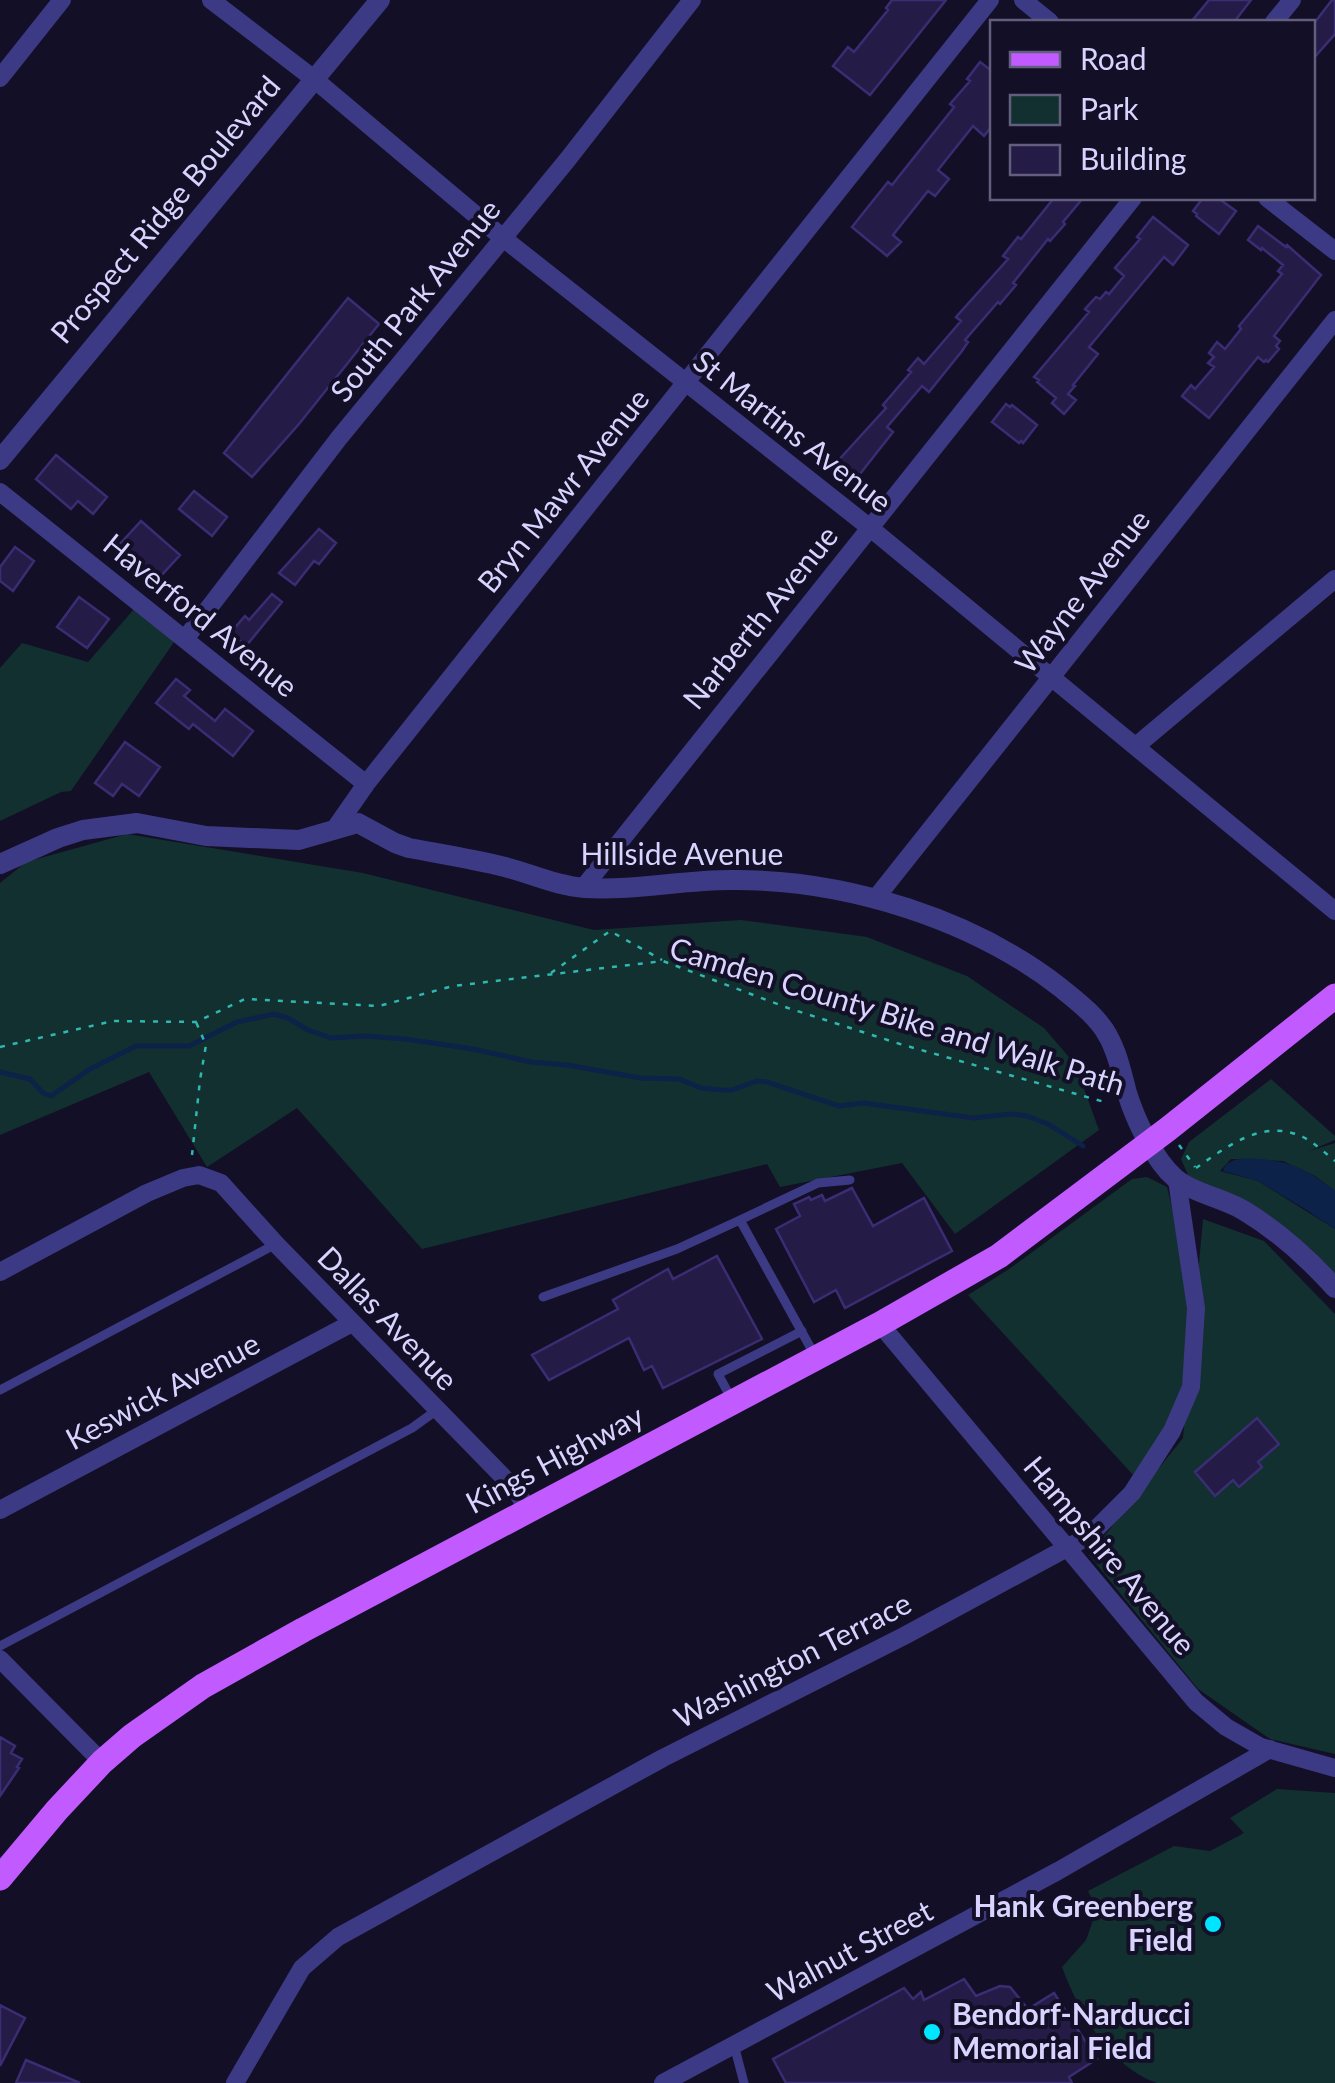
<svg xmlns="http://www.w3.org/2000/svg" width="1335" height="2083" viewBox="0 0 1335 2083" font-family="Lato,sans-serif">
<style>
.green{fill:#12302f}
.water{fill:#0c2248}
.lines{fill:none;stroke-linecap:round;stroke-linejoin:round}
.stream{stroke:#0c2248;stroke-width:5}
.building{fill:#241b47;stroke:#3b2d73;stroke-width:2.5}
.path{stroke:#2fb8b0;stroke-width:2.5;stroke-dasharray:5 8;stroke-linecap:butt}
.service{stroke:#3d3a85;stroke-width:9}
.minor{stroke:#3d3a85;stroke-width:18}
.tertiary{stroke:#3d3a85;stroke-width:20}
.primary{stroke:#c25bff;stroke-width:25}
.poi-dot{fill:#00e5ff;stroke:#130f26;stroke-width:4}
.labels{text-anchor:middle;stroke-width:8;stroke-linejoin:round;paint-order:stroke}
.street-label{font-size:30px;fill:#d9d4ff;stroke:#130f26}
.poi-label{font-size:30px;font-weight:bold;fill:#d9d4ff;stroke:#130f26;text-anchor:end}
</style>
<rect width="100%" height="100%" fill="#130f26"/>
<path class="green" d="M141,601L181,632L71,791L61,792L0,821V668L22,643L88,662Z
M127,834L363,873L594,930L741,920L867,937L967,976L1044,1028L1075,1064L1099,1130L955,1234L902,1163L780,1187L767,1164L422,1249L297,1108L207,1167L149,1072L0,1135V883L26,862Z
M1271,1079L1335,1136V1140L1309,1151L1335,1143V1191L1315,1176L1283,1161L1231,1159L1220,1171L1258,1181L1335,1229V1282L1189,1177L1181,1159L1189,1142Z
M1147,1177L1167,1187C1186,1259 1204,1362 1165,1431C1156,1446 1144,1461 1134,1476L968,1295L1009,1269L1132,1179Z
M1203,1219L1264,1241L1335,1314V1754L1270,1739L1198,1689L1089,1555L1183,1438Z
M1277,1789L1335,1793V2083H1157C1109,2066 1079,2013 1062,1967L1086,1940L1097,1909L1088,1891L1174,1846L1210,1851L1244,1833L1230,1818Z"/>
<path class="water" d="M1244,1158C1287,1160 1301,1165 1335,1191V1229L1305,1209L1258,1181L1223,1171C1225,1161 1236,1160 1244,1158Z"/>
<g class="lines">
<path class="stream" d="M0,1072L30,1079L43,1093L51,1096L90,1069L136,1046H189L237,1022L274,1014L288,1018L308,1030L331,1038L364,1036L405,1039L473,1049L531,1062L567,1065L640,1078L679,1079L701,1088L721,1090H732L757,1081L767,1082L839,1106L863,1103L974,1118L1011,1114L1027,1116L1048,1124L1083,1146"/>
</g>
<path class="building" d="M892,0H946L870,95L833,66L848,47L854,52L888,10L886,8Z
M1209,0H1251L1234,22H1191Z
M1332,0H1335V34L1312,60V26Z
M980,62L992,71V126L984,136L973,126L938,170L949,179L935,196L928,191L893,235L901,242L887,256L852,227L888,182L892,185L951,111L954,107L950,104L970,81L967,79Z
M1054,198H1083L1063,222L1065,224L1050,241L1048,239L1013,283L1016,285L1000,304L998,302L965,340L968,342L962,351L929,392L922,386L887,427L893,432L856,479L836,463L886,408L883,405L911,372L908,370L918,358L924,364L961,321L956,317L1008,259L1003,256L1018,237L1021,239Z
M1203,198H1218L1236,211L1219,234L1196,216L1197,214L1193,211Z
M1153,217L1188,245L1173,265L1164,257L1089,347L1098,354L1073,385L1075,386L1068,394L1076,400L1064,414L1052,403L1056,398L1037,382L1039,380L1034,377L1089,312L1085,309L1096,297L1100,299L1106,292L1109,294L1124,276L1115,268L1140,239L1137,237Z
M1258,226L1286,247L1287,245L1321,275L1274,336L1280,341L1276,346L1279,349L1268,362L1266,360L1264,362L1258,357L1209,418L1182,396L1191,385L1195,389L1214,367L1208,363L1214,357L1209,353L1217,342L1225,349L1241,329L1239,326L1282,274L1278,271L1283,265L1262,248L1261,250L1248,240Z
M348,298L379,324L299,424L252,477L224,453Z
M1006,404L1010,407L1012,405L1037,425L1023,443L1021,441L1019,443L992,422Z
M56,455L107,497L93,514L78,501L71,509L36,479Z
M194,491L227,517L212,536L179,509Z
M141,521L180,555L159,578L120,544Z
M319,529L336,543L319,564L314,561L295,585L279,573Z
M15,547L34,561L13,591L0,581V567Z
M272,594L282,602L246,646L230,633L245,616L249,620Z
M79,597L109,619L87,648L57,627Z
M176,679L190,690L184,696L215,721L225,709L253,731L233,756L193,724L189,729L156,703Z
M125,742L160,767L139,796L122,784L113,796L95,783Z
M852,1188L873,1226L924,1198L952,1251L845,1308L836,1290L814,1302L776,1229L800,1216L794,1204L809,1197L811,1200L822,1195L825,1201Z
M717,1256L762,1339L663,1388L652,1366L644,1370L629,1338L549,1380L532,1355L618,1309L613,1300L668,1269L673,1279Z
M1257,1418L1279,1444L1258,1462L1262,1467L1239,1487L1233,1480L1215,1496L1195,1472Z
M0,1737L15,1746L11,1753L22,1759L17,1767L19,1768L0,1796Z
M964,1979L976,1996L1000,1986L1010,1987L1028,2009L1054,1993L1097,2059L1069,2077L1072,2083H786L773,2059L904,1988L913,1999L921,1992L924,2000Z
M0,2005L25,2018L0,2066Z
M26,2060L80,2083H16Z"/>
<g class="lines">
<path class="path" d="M551,973L610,931L662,960
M0,1047L113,1021L196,1022L245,999L379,1006L453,986L663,961L788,1008L900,1044L1108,1103
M1179,1145L1195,1167
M192,1155L200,1080L206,1045L196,1022
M1196,1168C1228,1146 1263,1118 1303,1137C1315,1143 1325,1153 1335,1161"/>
<path class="service" d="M740,1220L818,1183L850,1180
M543,1297L677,1249L740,1220L814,1354
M0,1390L276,1244
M731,1398L718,1374L802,1331
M0,1646L412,1428L437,1410
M734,2045L744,2083"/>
<path class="minor" d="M211,0L314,79L503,238L869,527L1335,911
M1023,0L1050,22
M1274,22L1292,0
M0,78L62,0
M1267,198L1335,251
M0,492L366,784
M185,639L339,438L568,159L692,0
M1136,746L1335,579
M334,830L366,784L990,0
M583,888L1133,198
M875,899L1335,320
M0,1272L147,1193L183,1178L199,1175L221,1183L276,1244L515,1489L529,1511
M880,1324L1196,1702L1226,1727L1261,1747L1335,1768
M0,1510L352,1323
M0,1659L102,1762
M235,2083L302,1968L338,1937L663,1758L904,1636L1089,1536L1132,1493L1172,1431L1191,1387L1196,1308L1177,1180
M663,2083L1058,1871L1270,1749"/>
<path class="tertiary" d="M0,460L380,0
M0,864L58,838L83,830L137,823L206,836L299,840L358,823L395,843L409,848C441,854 473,859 505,867C532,874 557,886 585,888C636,891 686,879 736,880C847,880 973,919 1061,988C1077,1001 1098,1017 1108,1036C1118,1054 1122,1074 1127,1093C1135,1119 1154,1160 1175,1178C1193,1193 1222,1198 1243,1210C1278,1231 1308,1258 1335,1288"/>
<path class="primary" d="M0,1878L57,1810L102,1762L132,1736L203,1686L303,1630L880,1324L999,1256L1168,1129L1335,996"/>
</g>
<g class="poi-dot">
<circle cx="1213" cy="1924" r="10"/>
<circle cx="932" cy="2032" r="10"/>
</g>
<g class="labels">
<g class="street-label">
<text transform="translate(166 210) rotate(-50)" y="10">Prospect Ridge Boulevard</text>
<text transform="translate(416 301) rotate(-51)" y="10">South Park Avenue</text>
<text transform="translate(792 432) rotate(38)" y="10">St Martins Avenue</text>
<text transform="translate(564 491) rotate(-51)" y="10">Bryn Mawr Avenue</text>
<text transform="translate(1083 592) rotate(-52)" y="10">Wayne Avenue</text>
<text transform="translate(200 616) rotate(39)" y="10">Haverford Avenue</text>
<text transform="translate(761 618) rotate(-51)" y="10">Narberth Avenue</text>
<text x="682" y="865">Hillside Avenue</text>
<text transform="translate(897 1017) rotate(17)" y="10">Camden County Bike and Walk Path</text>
<text transform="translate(387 1319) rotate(46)" y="10">Dallas Avenue</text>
<text transform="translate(163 1392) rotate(-28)" y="10">Keswick Avenue</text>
<text transform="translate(555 1460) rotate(-28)" y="10">Kings Highway</text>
<text transform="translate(1109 1556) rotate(50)" y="10">Hampshire Avenue</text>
<text transform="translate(793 1661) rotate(-27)" y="10">Washington Terrace</text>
<text transform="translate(850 1952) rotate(-28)" y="10">Walnut Street</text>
</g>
<g class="poi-label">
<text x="1193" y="1917">Hank Greenberg<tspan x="1193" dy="34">Field</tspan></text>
<text x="952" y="2025" text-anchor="start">Bendorf-Narducci<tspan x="952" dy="34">Memorial Field</tspan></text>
</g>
</g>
<rect x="990" y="20" width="325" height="180" fill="#130f26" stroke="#625e7d" stroke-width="2.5"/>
<rect x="1010" y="52" width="50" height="15" fill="#c25bff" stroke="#625e7d" stroke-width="2.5"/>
<text x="1080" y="70" font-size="30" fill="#d9d4ff">Road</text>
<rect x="1010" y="95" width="50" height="30" fill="#12302f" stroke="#625e7d" stroke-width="2.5"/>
<text x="1080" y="120" font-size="30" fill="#d9d4ff">Park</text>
<rect x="1010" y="145" width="50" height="30" fill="#241b47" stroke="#625e7d" stroke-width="2.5"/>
<text x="1080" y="170" font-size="30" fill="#d9d4ff">Building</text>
</svg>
